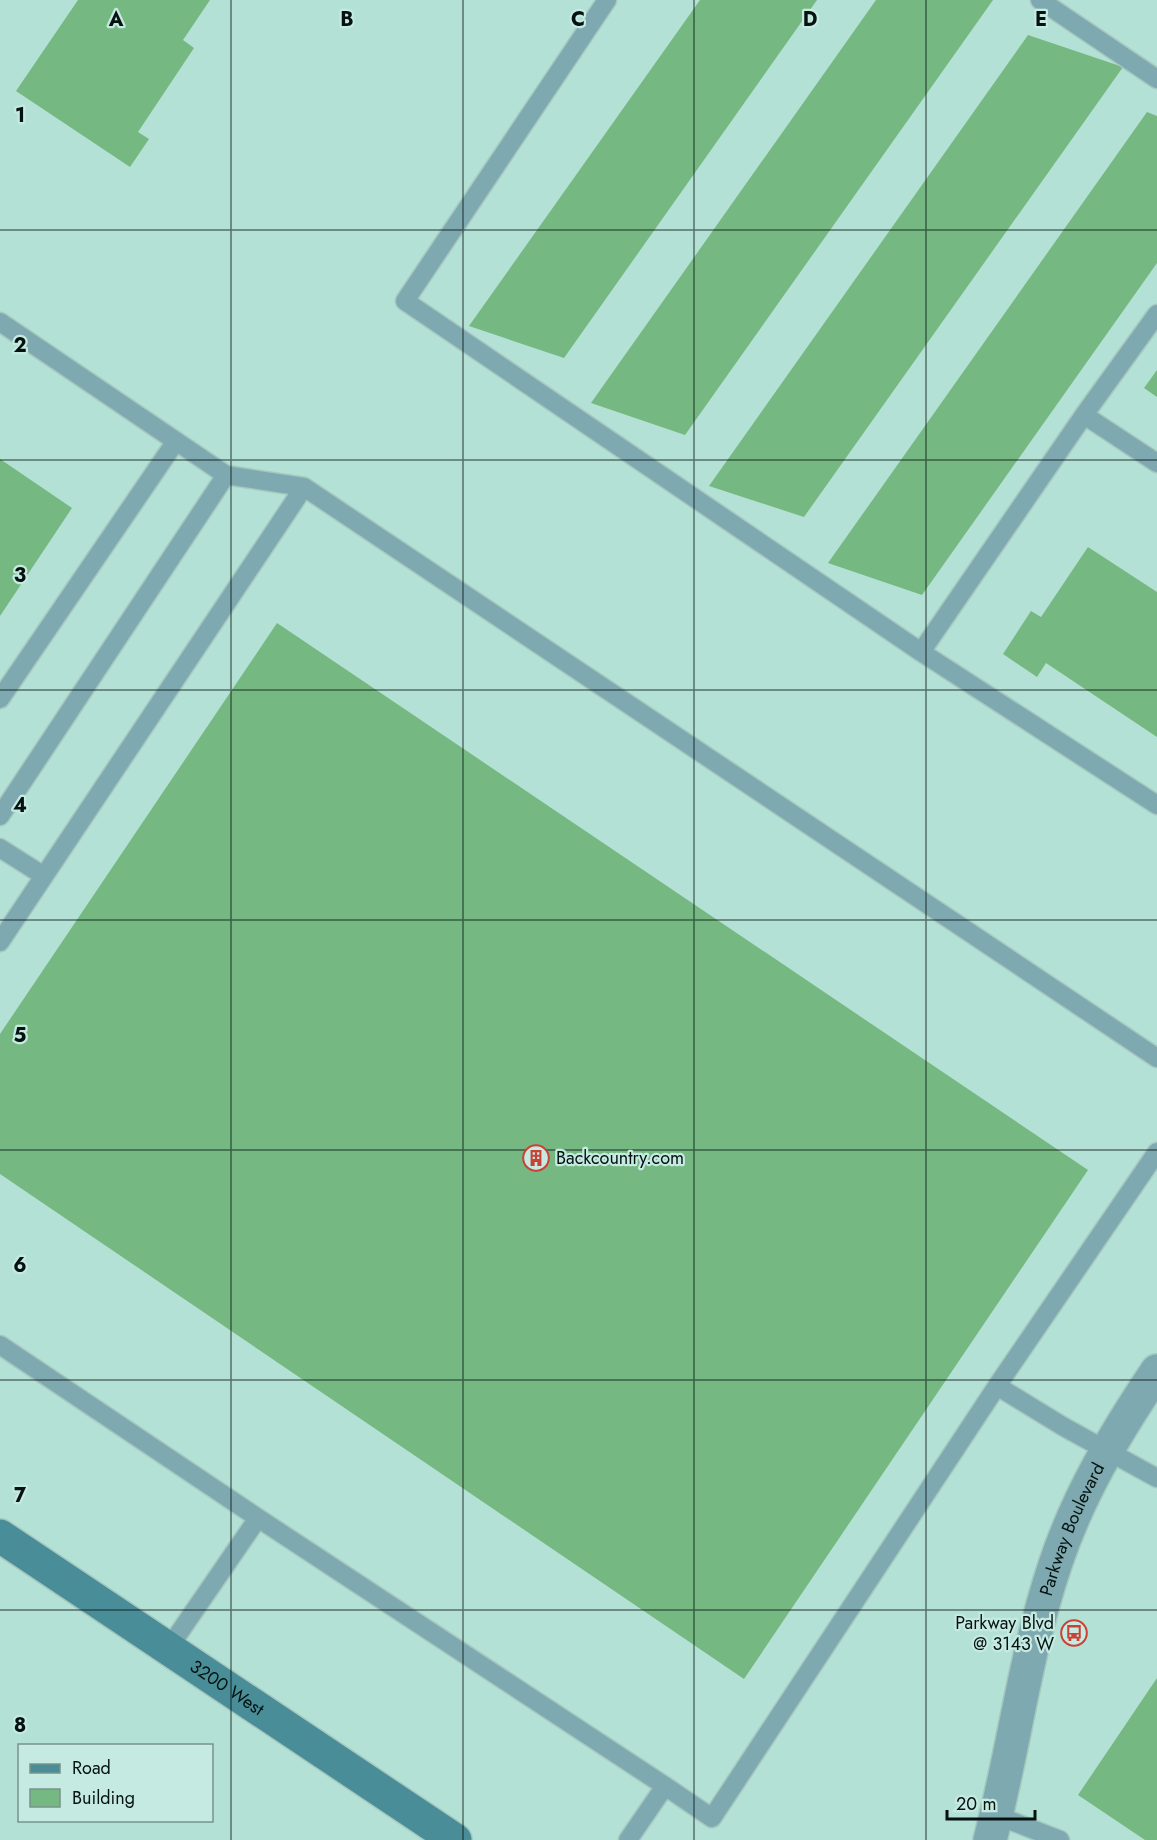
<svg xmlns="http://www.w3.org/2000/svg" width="1157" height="1840" viewBox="0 0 1157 1840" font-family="Jost,sans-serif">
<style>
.built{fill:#b3e1d5;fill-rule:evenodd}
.building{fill:#76b881}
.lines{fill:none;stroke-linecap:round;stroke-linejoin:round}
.service-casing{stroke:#a6c7bf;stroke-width:21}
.tertiary-casing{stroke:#a6c7bf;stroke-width:36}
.secondary-casing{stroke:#a6c7bf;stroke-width:36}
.service{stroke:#7ea9b0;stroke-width:18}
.tertiary{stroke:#7ea9b0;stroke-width:33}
.secondary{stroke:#488d97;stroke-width:33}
.grid{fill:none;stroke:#05120f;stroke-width:1.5;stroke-opacity:0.55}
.labels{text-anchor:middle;stroke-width:4.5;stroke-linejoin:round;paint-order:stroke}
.poi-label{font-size:18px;fill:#05120f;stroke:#c5eae1;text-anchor:start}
.street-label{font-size:18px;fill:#05120f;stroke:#c5eae1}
.grid-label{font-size:20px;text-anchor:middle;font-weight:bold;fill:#05120f;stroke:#c5eae1;stroke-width:4.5;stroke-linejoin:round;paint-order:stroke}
</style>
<rect width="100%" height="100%" fill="#c5eae1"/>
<path class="built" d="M0,0H1157V1840H0ZM20,1746H212V1820H20Z"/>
<path class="building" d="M78,0H210L183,40L194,48L138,132L149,139L130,167L16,91Z
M700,0H817L564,358L469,326Z
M876,0H993L685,435L591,403Z
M1028,35L1123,67L804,517L709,486Z
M1147,112L1157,116V263L922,595L828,563Z
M1157,370V397L1144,388Z
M0,459L72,508L0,616Z
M1088,547L1157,592V737L1046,663L1037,677L1003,654L1031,611L1041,617Z
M277,623L1088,1170L744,1679L0,1174V1034Z
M1157,1678V1840H1145L1078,1795Z"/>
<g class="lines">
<g class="service-casing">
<path id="service" d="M607,0L405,301L921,652L1084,415L1157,314
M1040,0L1157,79
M0,322L226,475L304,487
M1084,415L1157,463
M921,652L1157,805
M0,699L176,441
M0,816L226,475
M0,848L44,876
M0,942L304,487L1157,1058
M0,1345L258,1518
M997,1386L1064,1427L1157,1478
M168,1649L258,1518L665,1786L628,1840
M665,1786L712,1818L997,1386L1157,1152
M996,1815L1060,1840"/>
</g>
<g class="tertiary-casing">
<g id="tertiary">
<path id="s1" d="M990,1840C1014,1749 1025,1654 1055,1565C1078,1495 1116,1432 1157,1371"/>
</g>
</g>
<g class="secondary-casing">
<g id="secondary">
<path id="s2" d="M0,1536L455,1840"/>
</g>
</g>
<use href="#service" class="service"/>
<use href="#tertiary" class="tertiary"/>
<use href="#secondary" class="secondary"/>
</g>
<path class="grid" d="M231,0V1840M463,0V1840M694,0V1840M926,0V1840M0,230H1157M0,460H1157M0,690H1157M0,920H1157M0,1150H1157M0,1380H1157M0,1610H1157"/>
<defs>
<g id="building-ring" transform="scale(1.35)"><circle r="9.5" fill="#c5eae1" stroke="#cd4035" stroke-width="1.5"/><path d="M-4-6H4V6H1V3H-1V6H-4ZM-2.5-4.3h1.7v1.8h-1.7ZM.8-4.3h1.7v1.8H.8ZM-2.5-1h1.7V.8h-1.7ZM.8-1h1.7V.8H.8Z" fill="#cd4035"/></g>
<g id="bus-ring" transform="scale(1.35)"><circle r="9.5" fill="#c5eae1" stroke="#cd4035" stroke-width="1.5"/><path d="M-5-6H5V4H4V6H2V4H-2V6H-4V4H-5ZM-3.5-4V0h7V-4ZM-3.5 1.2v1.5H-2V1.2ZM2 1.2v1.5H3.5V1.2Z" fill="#cd4035"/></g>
</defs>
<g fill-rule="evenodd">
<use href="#building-ring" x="536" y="1158"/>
<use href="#bus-ring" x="1074" y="1633"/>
</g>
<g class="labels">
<g class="poi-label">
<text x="556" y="1164">Backcountry.com</text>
<text x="1054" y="1629" text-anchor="end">Parkway Blvd<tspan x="1054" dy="21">@ 3143 W</tspan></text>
</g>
<g class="street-label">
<text dy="6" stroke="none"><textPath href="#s1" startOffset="322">Parkway Boulevard</textPath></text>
<text dy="6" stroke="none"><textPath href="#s2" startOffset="273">3200 West</textPath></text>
</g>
</g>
<g class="grid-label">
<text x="116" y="26">A</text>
<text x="347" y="26">B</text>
<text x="578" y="26">C</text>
<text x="810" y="26">D</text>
<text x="1041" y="26">E</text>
<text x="20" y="122">1</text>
<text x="20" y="352">2</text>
<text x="20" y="582">3</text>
<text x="20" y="812">4</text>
<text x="20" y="1042">5</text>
<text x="20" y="1272">6</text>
<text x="20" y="1502">7</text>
<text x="20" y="1732">8</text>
</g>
<rect x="18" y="1744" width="195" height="78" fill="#c5eae1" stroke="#78948d" stroke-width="1.5"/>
<rect x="30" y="1764" width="30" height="9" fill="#488d97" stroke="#78948d" stroke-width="1.5"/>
<text x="72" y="1774" font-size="18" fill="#05120f">Road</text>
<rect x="30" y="1789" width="30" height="18" fill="#76b881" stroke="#78948d" stroke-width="1.5"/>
<text x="72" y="1804" font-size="18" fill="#05120f">Building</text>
<path d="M947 1810v9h88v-9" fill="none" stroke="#05120f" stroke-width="3"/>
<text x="956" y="1810" font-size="18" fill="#05120f" stroke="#c5eae1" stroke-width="4.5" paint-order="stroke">20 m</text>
</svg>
